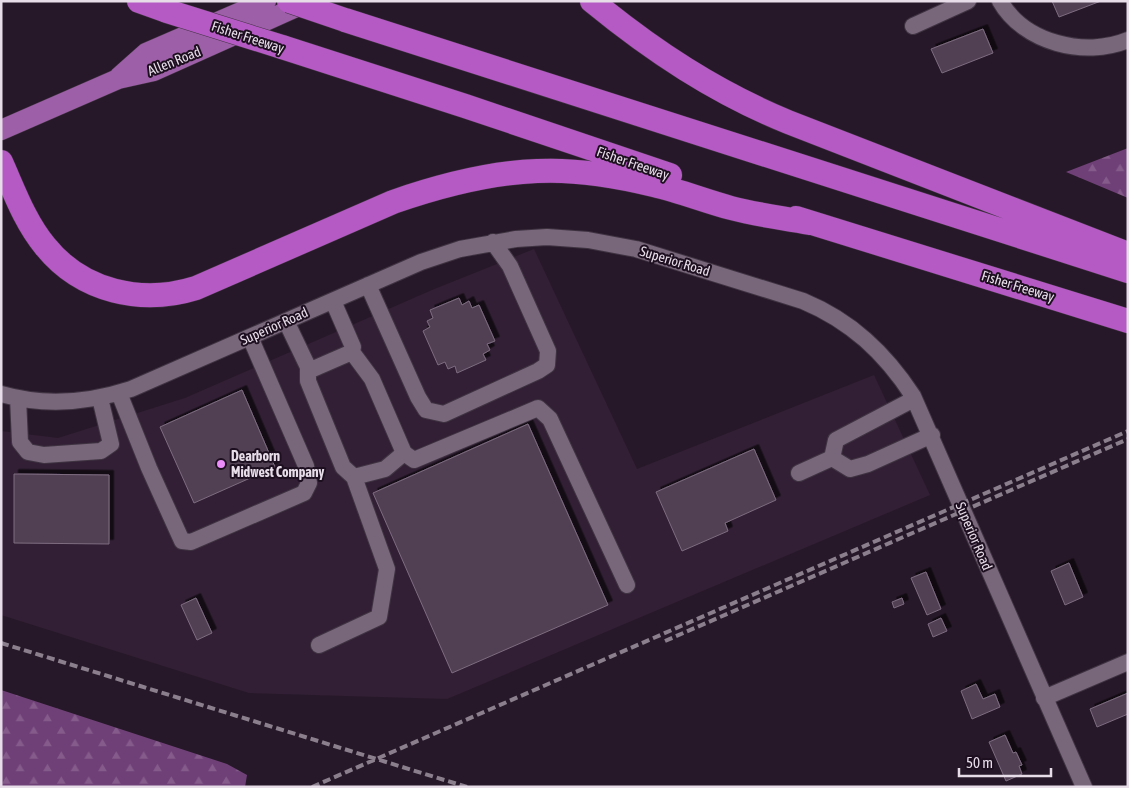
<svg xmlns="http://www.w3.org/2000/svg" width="1129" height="788" viewBox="0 0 1129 788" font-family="'Asap Condensed',sans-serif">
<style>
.built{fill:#321f35}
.forest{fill:url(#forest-firs)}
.building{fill:#514053;stroke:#7e6c81;filter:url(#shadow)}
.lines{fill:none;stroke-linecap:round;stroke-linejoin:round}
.minor-casing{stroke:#3f3341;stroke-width:18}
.major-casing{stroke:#3f3341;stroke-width:21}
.highway-casing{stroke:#3f3341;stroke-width:25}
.minor{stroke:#78667b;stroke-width:16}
.major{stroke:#9d5fa7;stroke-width:20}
.highway{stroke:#b55ac4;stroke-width:24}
.rail{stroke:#8b7f8d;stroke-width:4;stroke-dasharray:8 4;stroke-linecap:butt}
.highway-bridge-casing{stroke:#3f3341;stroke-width:25;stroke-linecap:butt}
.highway-bridge{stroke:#b55ac4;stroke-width:24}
.poi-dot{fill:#ec8cfb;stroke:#1d0f1f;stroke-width:2}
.labels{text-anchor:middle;stroke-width:4;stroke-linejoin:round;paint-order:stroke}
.street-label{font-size:14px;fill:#e7dde9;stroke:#1d0f1f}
.poi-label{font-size:14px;font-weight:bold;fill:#e7dde9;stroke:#1d0f1f;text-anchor:start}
</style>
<defs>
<pattern id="forest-firs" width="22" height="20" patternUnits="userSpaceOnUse" patternTransform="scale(1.25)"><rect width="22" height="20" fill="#6f4077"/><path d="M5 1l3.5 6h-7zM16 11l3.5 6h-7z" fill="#845b8a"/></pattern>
<filter id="shadow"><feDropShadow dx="4.5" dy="-4.5" stdDeviation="0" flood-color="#0009"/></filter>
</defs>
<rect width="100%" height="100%" fill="#271829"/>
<path class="built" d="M534,249L637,469L874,375L930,495L447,699L249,693L1,615V431L58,438L185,398L432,290Z"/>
<path class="forest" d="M1128,148V198L1066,172Z
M1,690L227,764L247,775L245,787H1Z"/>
<path class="building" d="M1052,1H1101L1059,17Z
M983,29L993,53L942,73L931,49Z
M459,298L462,305L469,301L472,308L479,305L495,341L487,344L490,350L483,354L486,360L457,373L455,366L448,369L445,362L438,365L423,331L430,327L427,321L433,318L430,310Z
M242,390L275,467L194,503L160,427Z
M528,424L608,605L452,673L373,493Z
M754,449L776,500L725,523L728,531L682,551L656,492Z
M14,474L109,475V544L14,543Z
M1069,563L1083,597L1065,605L1051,571Z
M926,572L941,609L927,615L911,578Z
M196,598L212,633L197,640L181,605Z
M902,598L904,604L894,608L892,602Z
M941,618L947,631L933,637L928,624Z
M976,684L983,699L995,694L1000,707L972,719L961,691Z
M1128,693V714L1097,727L1090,709Z
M1005,735L1013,753L1016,752L1022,765L1019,766L1022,774L1006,781L989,742Z"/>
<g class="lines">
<g class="minor-casing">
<path id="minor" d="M1000,1C1024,43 1085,58 1128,40
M913,26L968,1
M368,285L418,397L426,410L444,414L538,371L547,365L548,351L510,266L493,242
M286,321L308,367L313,369L352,352L353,347L333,301
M308,367V381L343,467L354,477L385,469L404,453L372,379L352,352
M119,393L149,468L182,541L191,542L304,493L309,483L306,466L250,337
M1,394C46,407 88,403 131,389L421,262L460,249L516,239L547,237L588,240L636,249L803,301C851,321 885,353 913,396L1084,787
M18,398L20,442L28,452L44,455L101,451L111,444L100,398
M914,399L836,440L832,458L850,469L868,464L932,435
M404,453L414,460L538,408L550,419L627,585
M799,473L832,458
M319,645L379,617L387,569L354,477
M1044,698L1128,662"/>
</g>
<g class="major-casing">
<path id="major" d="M119,77L146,53L266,1
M1,130L118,79L154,71L310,1"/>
</g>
<g class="highway-casing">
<path id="highway" d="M139,1L167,11
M592,1C653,51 715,92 788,122L1128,254
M345,20L1128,271
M282,47L465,106L670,175
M1,162C14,191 25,222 45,246C82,292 142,305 196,288L393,202C439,186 487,173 537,171C575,169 617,176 654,185C680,191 705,201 731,208C757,215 784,218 810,223
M796,218L1128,321"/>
</g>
<use href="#minor" class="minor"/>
<use href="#major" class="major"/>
<use href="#highway" class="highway"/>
<path class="rail" d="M665,641L1128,439
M1,643L467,787
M312,787L1128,431"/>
<g class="highway-bridge-casing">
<path id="highway-bridge" d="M289,1L345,20
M167,11L282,47"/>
</g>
<use href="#highway-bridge" class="highway-bridge"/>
</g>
<circle class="poi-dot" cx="221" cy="464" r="5"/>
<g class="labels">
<g class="street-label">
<text transform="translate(248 37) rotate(18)" y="5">Fisher Freeway</text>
<text transform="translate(174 61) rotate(-22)" y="5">Allen Road</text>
<text transform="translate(633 163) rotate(19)" y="5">Fisher Freeway</text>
<text transform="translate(675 261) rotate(17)" y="5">Superior Road</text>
<text transform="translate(1018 286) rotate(17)" y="5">Fisher Freeway</text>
<text transform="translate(274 326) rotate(-24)" y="5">Superior Road</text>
<text transform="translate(974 536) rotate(67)" y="5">Superior Road</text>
</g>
<g class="poi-label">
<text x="231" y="461">Dearborn<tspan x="231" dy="16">Midwest Company</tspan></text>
</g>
</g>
<rect width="1129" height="788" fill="none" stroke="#e7dde9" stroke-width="5"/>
<path d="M959 768v8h92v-8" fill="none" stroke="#e7dde9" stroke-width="2.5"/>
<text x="966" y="768" font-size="15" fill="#e7dde9" stroke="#1d0f1f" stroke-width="4" paint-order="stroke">50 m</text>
</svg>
